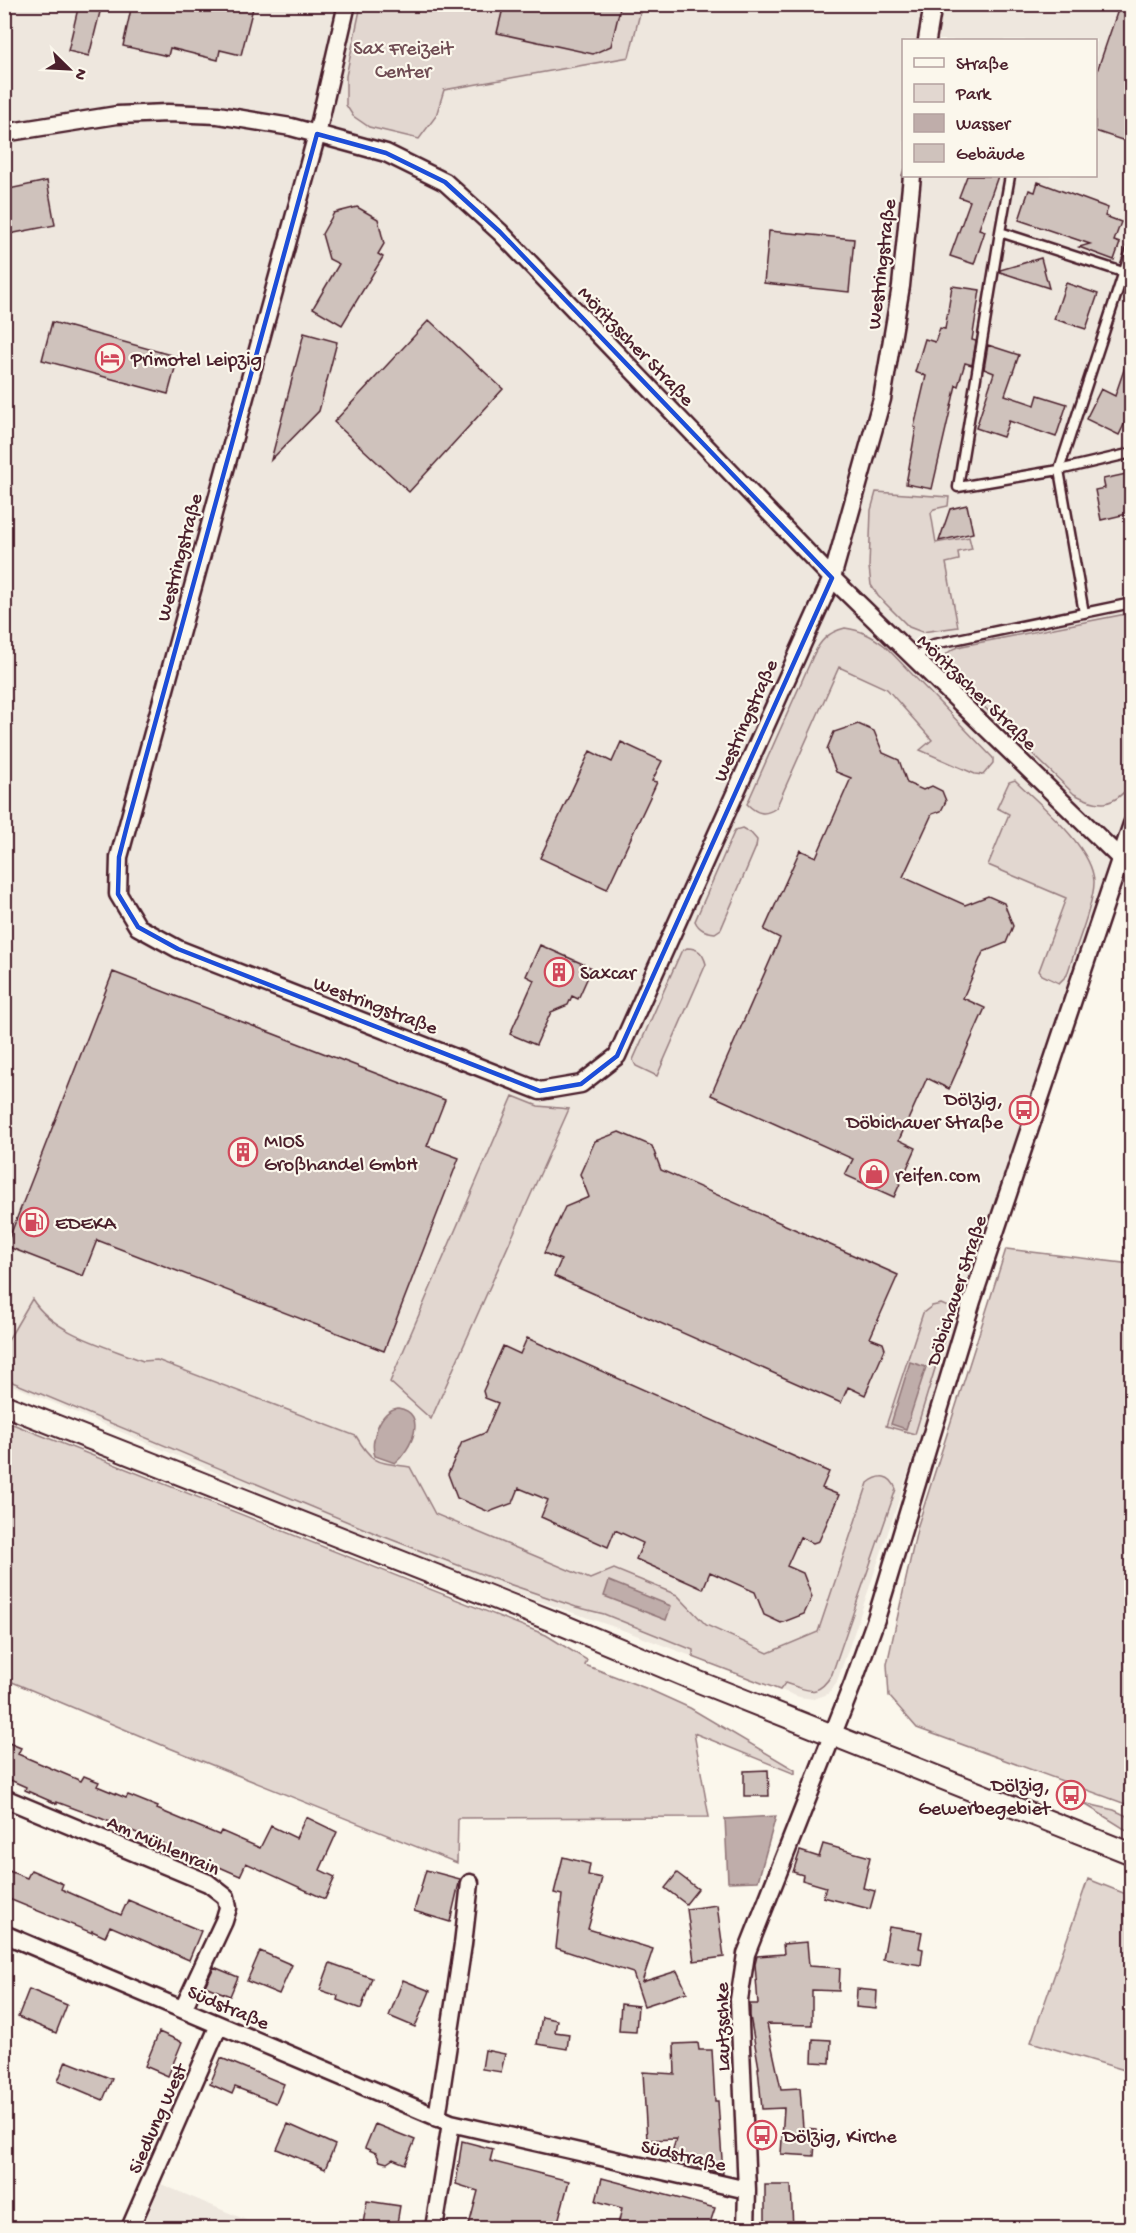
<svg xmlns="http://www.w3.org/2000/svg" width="1136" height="2233" viewBox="0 0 1136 2233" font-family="'Gochi Hand',sans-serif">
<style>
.built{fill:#eee7de;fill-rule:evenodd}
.green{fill:#e2d7d0;stroke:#967b7e;stroke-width:1.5}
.water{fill:#bfadaa;stroke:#907477;stroke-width:1.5}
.building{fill:#cfc2bc;stroke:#4a1f2b;stroke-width:1.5}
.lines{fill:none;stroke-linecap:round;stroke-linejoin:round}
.service-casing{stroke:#4a1f2b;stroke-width:13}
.minor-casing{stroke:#4a1f2b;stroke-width:21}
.tertiary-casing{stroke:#4a1f2b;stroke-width:24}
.service{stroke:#fbf7ec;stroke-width:8}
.minor{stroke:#fbf7ec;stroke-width:16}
.tertiary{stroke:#fbf7ec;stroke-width:20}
.marked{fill:none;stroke:#1d4ed8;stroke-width:4.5;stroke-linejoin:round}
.labels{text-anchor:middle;stroke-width:4.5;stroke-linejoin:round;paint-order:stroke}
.park-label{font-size:20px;fill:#704d54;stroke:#fbf7ec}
.street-label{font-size:20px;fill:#4a1f2b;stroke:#fbf7ec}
.poi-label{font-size:20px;fill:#4a1f2b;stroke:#fbf7ec;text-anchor:start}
</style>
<rect width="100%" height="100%" fill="#fbf7ec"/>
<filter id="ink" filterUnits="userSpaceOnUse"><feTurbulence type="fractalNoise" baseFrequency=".0167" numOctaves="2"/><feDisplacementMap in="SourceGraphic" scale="12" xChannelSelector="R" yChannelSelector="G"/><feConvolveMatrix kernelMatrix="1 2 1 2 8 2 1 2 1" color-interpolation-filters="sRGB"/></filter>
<g filter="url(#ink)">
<path class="built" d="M5,5H1131V828L988,1236L852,1639L836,1684L828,1694L814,1699L799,1697L620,1629L410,1556L5,1382ZM904,40H1096V176H904Z
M161,2184L265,2228H143Z"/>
<path class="green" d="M361,5H642L629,57L444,90L436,116L419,139L369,127L353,116L346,105V76Z
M876,492L949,497L948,506L934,509L931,513L936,543L969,537L972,549L958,552L959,560L946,563L958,627L922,632L909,627L878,596L871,585L869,567L871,510Z
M1131,613V784C1113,808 1099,807 1074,794L941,665C945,653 949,650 962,646Z
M845,628C861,630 872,636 885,646L993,758V763L983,775L975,774L920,750L932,740L887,689L839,667L776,808C765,816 757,814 747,804L813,656C820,641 828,632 845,628Z
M1015,780C1039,804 1092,846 1094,881C1095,901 1073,954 1067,975L1059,983L1042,975L1039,971L1066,898L988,865L1009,814L997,808L1009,782Z
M742,828L751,833L757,840L756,847L721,929L715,933C706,932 699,930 695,921L735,830Z
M687,948C698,948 703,953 706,964L657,1076L636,1066L633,1060L681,952Z
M513,1096L538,1106L569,1109L431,1419L390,1382Z
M1006,1249L1131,1264L1129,1287L1131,1284V1806L917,1728L889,1696L887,1664L918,1525Z
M32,1299C54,1334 106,1346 143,1361L157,1360L356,1436C373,1465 378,1462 410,1467L435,1514L590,1579L614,1569L677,1595L706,1625L768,1653L818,1632L868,1483C880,1474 890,1474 896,1489L832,1674C817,1699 808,1690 785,1683L780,1690L693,1657V1650L604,1614L576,1607L494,1579L377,1534L5,1379L4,1341L7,1342Z
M941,1304L948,1307L952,1313L915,1434L886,1426L923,1313L932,1306Z
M5,1421L546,1635L587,1660L585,1665L648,1689L690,1708L795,1770V1774L694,1733L709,1817L458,1818L457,1863L162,1745L5,1679Z
M1083,1803L1114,1810L1131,1818V1833Z
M1088,1879L1131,1896V2072L1031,2042Z"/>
<path class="water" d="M910,1362L926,1367L906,1429L891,1424Z
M398,1408C429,1413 411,1450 395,1463L375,1456C369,1441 380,1410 398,1408Z
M609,1581L671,1606L666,1620L604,1596Z
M776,1816L758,1881L728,1882L725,1819Z"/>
<path class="building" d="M79,4H102L89,56L68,51Z
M132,4H254L241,55L220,50L218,60L170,48L168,56L123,46Z
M504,4H621L611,46L593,54L497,33Z
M1120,4H1131V143L1095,131V77Z
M967,176H998L979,229L985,231L974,264L950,256L970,201L959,197Z
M47,181L55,225L4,235V190Z
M1038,182L1108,208L1105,216L1121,222L1114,241L1120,243L1114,260L1079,247L1090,244L1019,220L1029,190L1035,192Z
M357,207L378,219L384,244L378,254L383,257L342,325L313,308L339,264L329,259L322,234L334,213Z
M769,231L854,239L849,292L764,283Z
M1041,258L1049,288L1000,272V270Z
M1066,283L1098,294L1086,329L1054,319Z
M952,286L980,290L972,340L976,341L972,365L965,363L958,386L956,385L932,489L906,484L916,428L914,427L926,376L915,372L925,339L935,342L940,328L945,329Z
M429,320L503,389L409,492L334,422Z
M52,322L178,357L168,394L42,360Z
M304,333L337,342L319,411L271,460Z
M988,345L1019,355L1005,395L1035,405L1038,395L1067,404L1056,437L1009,421L1003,437L976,428L994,373L984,369Z
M1129,355L1131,356V410L1119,435L1086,419L1101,389L1115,396Z
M1131,473V513L1101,520L1095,490L1105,488L1103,479Z
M967,505L973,533L939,541L950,509Z
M858,724L874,731L883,753L899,760L907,783L923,790L932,786L942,791L946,801L941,811L932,814L903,877L965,905L988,896L1004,903L1013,926L1006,943L983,952L963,998L985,1008L949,1089L927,1078L899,1140L916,1148L894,1197L845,1175L853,1159L711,1095L780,938L764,930L800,850L816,857L851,778L836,772L827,749L834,732Z
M621,742L662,761L652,781L657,782L607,889L540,858L590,751L612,762Z
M540,945L592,968L578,999L572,996L568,1005L551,1012L536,1045L510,1034L534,980L526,976Z
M113,972L445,1100L427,1146L459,1158L384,1351L97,1240L83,1276L6,1246Z
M619,1132L652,1146L661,1170L898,1275L870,1338L883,1343L885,1349L865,1395L848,1387L841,1403L554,1276L561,1260L544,1253L565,1207L589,1197L580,1174L595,1141Z
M527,1338L829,1472L822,1488L839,1495L819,1541L813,1543L800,1537L787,1566L803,1573L812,1597L804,1614L781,1623L764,1615L755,1592L710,1572L703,1589L636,1559L643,1543L615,1530L608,1547L541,1517L548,1500L519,1488L513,1503L489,1512L457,1498L448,1474L462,1442L485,1433L498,1403L485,1398L483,1391L503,1346L520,1354Z
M4,1741L21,1748L18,1754L81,1781L84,1776L99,1782L97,1786L126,1798L128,1795L158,1807L157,1809L219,1835L221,1831L260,1848L271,1826L296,1838L306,1817L337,1832L320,1870L335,1877L325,1899L246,1863L240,1876L192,1855V1858L163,1846L164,1844L100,1818L57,1802V1804L25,1790L26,1787L8,1779L4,1787Z
M768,1770L769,1796H744V1771Z
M823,1844L870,1857L863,1888L875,1891L870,1909L823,1897L826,1887L802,1880L803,1875L793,1872L800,1851L819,1857Z
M563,1857L590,1864L588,1875L602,1878L588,1929L653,1949L642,1982L677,1971L687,1992L644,2006L633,1973L556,1948L562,1895L554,1893Z
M4,1869L27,1878L31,1870L63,1884L61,1889L121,1915L128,1900L201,1931L189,1960L110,1926L105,1937L92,1931V1933L4,1897Z
M426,1870L460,1879L450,1922L414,1911Z
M677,1873L698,1889L686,1904L665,1888Z
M717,1905L724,1957L694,1961L687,1909Z
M889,1927L922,1932L919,1948L923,1949L921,1965L883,1959Z
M807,1942L809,1966L840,1968L839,1991L812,1990V2025L767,2024L781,2089L800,2088L803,2128L816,2129L814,2156L781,2154L784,2108L762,2109L758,2068H759L750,2016V2004H758L755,1964L757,1956L784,1954L783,1944Z
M260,1951L292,1965L279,1994L247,1981Z
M330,1963L372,1978L361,2009L337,2000L338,1996L320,1990Z
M214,1967L238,1977L230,1996L205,1986Z
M403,1980L430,1991L415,2027L389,2016Z
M29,1989L67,2005L56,2033L18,2017Z
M857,1989L877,1991L876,2009L856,2007Z
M621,2004L638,2006L636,2032L619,2031Z
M542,2017L557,2020L555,2032L569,2034L567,2049L537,2044Z
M159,2032L182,2042L168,2076L145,2066Z
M813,2039L831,2040L830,2063L812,2062Z
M698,2043L699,2050H712L715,2101H718L723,2174L670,2159L676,2139L647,2140L643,2072L675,2074L674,2044Z
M485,2050L505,2054L501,2072L482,2069Z
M221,2058L284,2084L276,2103L235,2087L232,2094L210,2084Z
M66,2061L112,2079L103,2100L58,2081Z
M288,2124L335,2145L325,2169L277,2149Z
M375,2124L415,2140L405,2164L393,2159L387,2163L380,2161L376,2153L365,2148Z
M462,2141L493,2149L490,2161L569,2181L556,2229H468L478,2191L456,2184Z
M602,2178L715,2208L708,2229H617L622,2208L596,2201Z
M765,2185H791L793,2229H765Z
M367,2201L400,2206L396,2229H362Z"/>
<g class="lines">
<g class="service-casing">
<path id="service" d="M1000,232L1010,176
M1132,275L1000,232L958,487L1059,470L1132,453
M1084,613L1059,470L1132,247
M915,658L934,644L1132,603"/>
</g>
<g class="minor-casing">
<path id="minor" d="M347,4L317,134L119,857L118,894L138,927L178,949L540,1091L581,1084L617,1056L832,578L882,399L901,286L912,176
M927,40L933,4
M4,133L117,115L168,113L218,115L291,127L386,153L445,182L500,232L832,578L1120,858
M4,1798L208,1883L226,1897L228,1908L224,1921L183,2009
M4,1934L451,2123L747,2190
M437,2118L463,1944L470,1883
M130,2228L219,2025
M434,2228L451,2123
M746,2228L747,2190L739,2000L746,1954L853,1683L876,1619L972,1301L1132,824"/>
</g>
<g class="tertiary-casing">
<path id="tertiary" d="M4,1405L565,1626L699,1682L1132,1854"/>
</g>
<use href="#service" class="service"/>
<use href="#minor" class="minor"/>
<use href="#tertiary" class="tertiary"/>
</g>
</g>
<path class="marked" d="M317,134L386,153L445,182L500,232L832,578L617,1056L581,1084L540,1091L178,949L138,927L118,894L119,857L128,822Z"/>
<defs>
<g id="hotel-ring" transform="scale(1.5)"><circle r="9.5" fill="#fbf7ec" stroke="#d1495b" stroke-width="1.5"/><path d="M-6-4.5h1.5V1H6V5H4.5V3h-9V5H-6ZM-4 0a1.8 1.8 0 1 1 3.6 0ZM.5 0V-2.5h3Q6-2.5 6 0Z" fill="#d1495b"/></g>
<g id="building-ring" transform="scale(1.5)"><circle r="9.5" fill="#fbf7ec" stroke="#d1495b" stroke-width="1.5"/><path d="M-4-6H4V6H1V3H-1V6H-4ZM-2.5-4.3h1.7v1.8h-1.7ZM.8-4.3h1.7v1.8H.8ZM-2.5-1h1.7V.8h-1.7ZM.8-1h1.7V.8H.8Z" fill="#d1495b"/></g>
<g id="bus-ring" transform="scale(1.5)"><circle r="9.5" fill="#fbf7ec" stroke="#d1495b" stroke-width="1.5"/><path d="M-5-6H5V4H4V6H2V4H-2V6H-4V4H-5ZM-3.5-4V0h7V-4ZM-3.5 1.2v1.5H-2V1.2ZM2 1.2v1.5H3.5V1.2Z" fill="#d1495b"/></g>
<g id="shop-ring" transform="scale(1.5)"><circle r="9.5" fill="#fbf7ec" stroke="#d1495b" stroke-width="1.5"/><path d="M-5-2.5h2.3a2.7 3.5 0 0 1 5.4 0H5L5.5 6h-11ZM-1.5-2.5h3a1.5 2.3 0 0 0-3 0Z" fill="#d1495b"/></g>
<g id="fuel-ring" transform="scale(1.5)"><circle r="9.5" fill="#fbf7ec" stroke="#d1495b" stroke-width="1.5"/><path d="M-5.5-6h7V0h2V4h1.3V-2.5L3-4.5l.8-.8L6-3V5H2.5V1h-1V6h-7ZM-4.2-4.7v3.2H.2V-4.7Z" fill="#d1495b"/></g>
</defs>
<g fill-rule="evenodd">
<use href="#hotel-ring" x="110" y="358"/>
<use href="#building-ring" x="559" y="972"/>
<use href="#bus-ring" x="1024" y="1110"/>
<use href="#building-ring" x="243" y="1152"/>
<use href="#shop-ring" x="874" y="1174"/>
<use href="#fuel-ring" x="34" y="1222"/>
<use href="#bus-ring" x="1071" y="1795"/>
<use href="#bus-ring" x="762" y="2135"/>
</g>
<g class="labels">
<g class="park-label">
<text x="403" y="54">Sax Freizeit<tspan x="403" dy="23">Center</tspan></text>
</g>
<g class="street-label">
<text transform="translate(880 264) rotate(-83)" y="7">Westringstraße</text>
<text transform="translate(637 345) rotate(46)" y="7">Möritzscher Straße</text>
<text transform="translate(178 557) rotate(-75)" y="7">Westringstraße</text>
<text transform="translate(978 691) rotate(44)" y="7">Möritzscher Straße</text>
<text transform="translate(744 720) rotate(-66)" y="7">Westringstraße</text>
<text transform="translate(376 1004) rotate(21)" y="7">Westringstraße</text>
<text transform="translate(955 1290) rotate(-72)" y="7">Döbichauer Straße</text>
<text transform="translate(164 1844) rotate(24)" y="7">Am Mühlenrain</text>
<text transform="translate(229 2006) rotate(23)" y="7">Südstraße</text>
<text transform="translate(721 2027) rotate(-91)" y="7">Lautzschke</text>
<text transform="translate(156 2118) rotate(-66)" y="7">Siedlung West</text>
<text transform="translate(684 2154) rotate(13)" y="7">Südstraße</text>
</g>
<g class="poi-label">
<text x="131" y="365">Primotel Leipzig</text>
<text x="580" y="979">Saxcar</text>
<text x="1003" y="1105" text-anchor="end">Dölzig,<tspan x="1003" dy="23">Döbichauer Straße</tspan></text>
<text x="264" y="1147">MIOS<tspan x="264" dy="23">Großhandel GmbH</tspan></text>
<text x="895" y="1181">reifen.com</text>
<text x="55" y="1229">EDEKA</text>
<text x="1050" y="1791" text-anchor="end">Dölzig,<tspan x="1050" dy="23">Gewerbegebiet</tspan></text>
<text x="783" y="2142">Dölzig, Kirche</text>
</g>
</g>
<rect width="1136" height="2233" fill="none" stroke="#fbf7ec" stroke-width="24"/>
<rect x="12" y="12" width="1112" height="2209" fill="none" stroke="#4a1f2b" stroke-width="2" filter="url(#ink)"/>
<rect x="902" y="39" width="195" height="138" fill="#fbf7ec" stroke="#b4a19f" stroke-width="1.5"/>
<rect x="914" y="58" width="30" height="9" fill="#fbf7ec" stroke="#b4a19f" stroke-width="1.5"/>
<text x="956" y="69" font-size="18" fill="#4a1f2b">Straße</text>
<rect x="914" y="84" width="30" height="18" fill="#e2d7d0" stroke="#b4a19f" stroke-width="1.5"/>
<text x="956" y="99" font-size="18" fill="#4a1f2b">Park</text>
<rect x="914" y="114" width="30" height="18" fill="#bfadaa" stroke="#b4a19f" stroke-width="1.5"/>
<text x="956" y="129" font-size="18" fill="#4a1f2b">Wasser</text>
<rect x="914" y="144" width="30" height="18" fill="#cfc2bc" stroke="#b4a19f" stroke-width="1.5"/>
<text x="956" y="159" font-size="18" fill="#4a1f2b">Gebäude</text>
<g transform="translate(69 69) rotate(114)" stroke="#fbf7ec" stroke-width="4.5" paint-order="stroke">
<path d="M0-4.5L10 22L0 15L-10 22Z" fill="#4a1f2b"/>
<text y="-9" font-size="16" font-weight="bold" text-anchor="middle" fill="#4a1f2b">N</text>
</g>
</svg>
